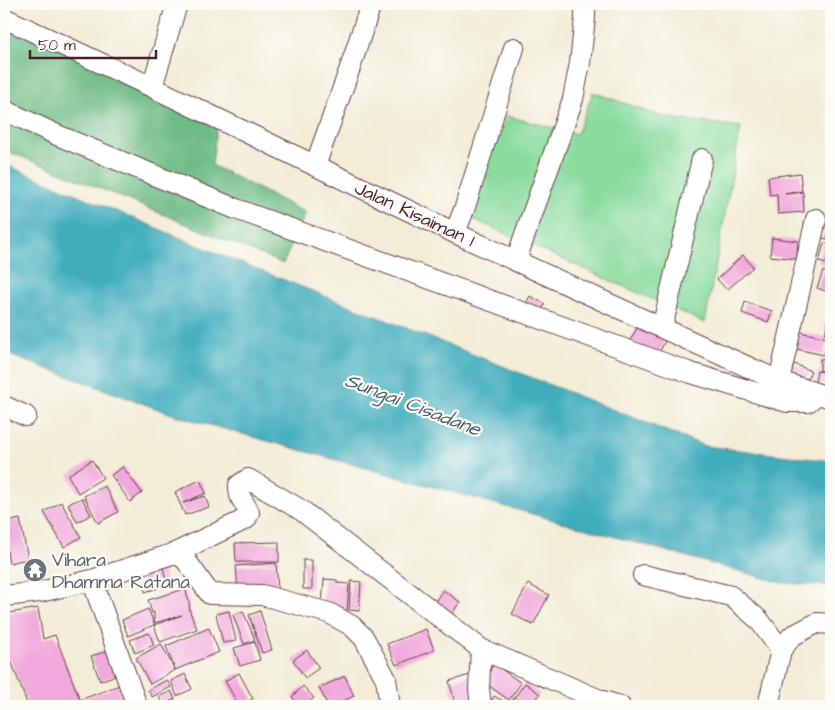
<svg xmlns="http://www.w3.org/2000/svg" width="835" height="710" viewBox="0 0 835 710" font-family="'Architects Daughter',sans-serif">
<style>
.green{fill:#89dc9e;stroke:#6a7e64}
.forest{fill:#6ebc85;stroke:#5c6e58}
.water{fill:#3fadbd;stroke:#446674}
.building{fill:#f1a8db}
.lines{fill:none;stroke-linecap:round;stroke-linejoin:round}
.minor-casing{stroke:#633e45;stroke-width:22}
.minor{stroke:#fff;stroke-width:20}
.labels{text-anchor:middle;stroke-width:4.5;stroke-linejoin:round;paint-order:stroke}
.street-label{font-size:19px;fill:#4a1f2b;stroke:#fdfcf7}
.worship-label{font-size:19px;fill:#5b616d;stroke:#fdfcf7;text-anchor:start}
.water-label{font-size:20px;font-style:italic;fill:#455f6d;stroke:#fdfcf7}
</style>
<rect width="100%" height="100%" fill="#fdfcf7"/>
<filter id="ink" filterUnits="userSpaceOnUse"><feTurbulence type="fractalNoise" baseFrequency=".02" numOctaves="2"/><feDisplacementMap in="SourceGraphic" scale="10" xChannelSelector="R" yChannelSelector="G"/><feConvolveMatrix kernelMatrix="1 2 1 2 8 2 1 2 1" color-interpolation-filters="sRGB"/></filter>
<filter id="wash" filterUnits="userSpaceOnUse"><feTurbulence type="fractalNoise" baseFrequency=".0096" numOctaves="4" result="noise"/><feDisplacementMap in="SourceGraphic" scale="20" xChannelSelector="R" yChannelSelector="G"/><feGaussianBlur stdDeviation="1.12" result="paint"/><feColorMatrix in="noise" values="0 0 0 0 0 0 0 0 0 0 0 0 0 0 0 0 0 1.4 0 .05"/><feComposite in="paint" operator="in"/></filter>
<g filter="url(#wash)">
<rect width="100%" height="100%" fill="#f3edd8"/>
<path class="green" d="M593,92L663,117L741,127L705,323L464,215L507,116L577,134Z"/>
<path class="forest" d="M4,18L218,116L212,165L306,213L283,264L60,172L4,150Z"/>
<path class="water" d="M4,164L221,255L705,446L831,461V586L782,583L177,416L4,353Z"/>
<g id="blocks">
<path class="building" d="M800,173L802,191L785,194L803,192L804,212L778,214L777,194L770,195L768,177Z
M827,218L831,219V240L822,238Z
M772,238L798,241L797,259L770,256Z
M824,243L831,245V265L819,262Z
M743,255L753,267L727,290L717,279Z
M823,271L831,274V293L817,288Z
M530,296L545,304L539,315L524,307Z
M745,302L772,311L768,322L742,313Z
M831,311V335L825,334Z
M639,324L667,337L658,355L630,341Z
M800,332L828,338L824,355L796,349Z
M820,359H831V371H820Z
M792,363L811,371L805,384L786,376Z
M817,371L831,373V385L815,383Z
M92,460L103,478L78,493L68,475Z
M123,467L142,493L130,502L111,475Z
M200,480L206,493L183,503L205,496L209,507L185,515L175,492Z
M105,486L118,512L98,523L84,496Z
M82,498L91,515L77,522L68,504Z
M61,502L81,537L64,547L44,512Z
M20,519L28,559L9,563L4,535V523Z
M279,542V562H236L235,543Z
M303,560H312V589H303Z
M276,563L278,589L238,591L236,566Z
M163,567L167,585L145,592L140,574Z
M324,579L337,580V583L349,584L347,612L335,611L322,605Z
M351,581L361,582L359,611L349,610Z
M528,584L549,595L533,625L512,614Z
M185,589L189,602L190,612L197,629L160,642L154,625L182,615L154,623V625L128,636L122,620L148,609L154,623V612L152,613L148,600Z
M443,590L460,602L449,618L432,606Z
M38,608L43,639L55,635L80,700L122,684L131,706H28L10,658L4,660V614Z
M229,611L236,641L223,643L216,614Z
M243,611L255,640L244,644L233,615Z
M260,611L272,650L262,653L249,615Z
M209,628L219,652L175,670L166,646Z
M426,629L434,650L396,665L387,644Z
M149,633L154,645L135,653L130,640Z
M255,642L260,660L240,666L234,648Z
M161,644L175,670L150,684L136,658Z
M307,650L319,668L305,678L293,660Z
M107,651L116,675L100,681L91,656Z
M494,664L521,683L509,700L482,681Z
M239,673L253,699L239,706L225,681Z
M185,674L192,689L177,696L171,681Z
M470,675L477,701L456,706L449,681Z
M345,676L354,696L332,706H328L319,688Z
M167,680L171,687L152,697L148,690Z
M525,683L540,694L531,706H517L511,702Z
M303,686L314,698L305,706H300L292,697Z
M171,691L175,699L163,705L159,697Z
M494,696L512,706H488Z
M383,699L384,706H363L362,702Z"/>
</g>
</g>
<g filter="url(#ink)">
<use href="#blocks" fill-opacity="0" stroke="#633e45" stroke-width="1"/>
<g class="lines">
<g class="minor-casing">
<path id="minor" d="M4,18L152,87L455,233L662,328L779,381L831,398
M152,87L177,4
M4,110L57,135L236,209L691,373L787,402H808L818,394
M315,166L350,68L371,4
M455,233L465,207L514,48
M516,260L573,99L580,63L585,18V4
M662,328L702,159
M779,381L816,219
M4,406L26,416
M175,553L246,519L249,513C244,499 239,502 239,485L248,479L301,510L481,649L600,700L620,706
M643,575L731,596L759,620L781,650
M92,580L137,706
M4,596L40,592L92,580L175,553L185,559L210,594L262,595L329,613L352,626L364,638L386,679L390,706
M481,649L479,689L481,706
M768,706L781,650L792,636L817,623L831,624"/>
</g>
<use href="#minor" class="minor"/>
</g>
</g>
<defs>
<g id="temple-disc" transform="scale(1.25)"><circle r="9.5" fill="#6b7280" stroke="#fdfcf7"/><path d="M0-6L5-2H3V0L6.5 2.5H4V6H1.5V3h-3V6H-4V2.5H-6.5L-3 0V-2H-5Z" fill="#fff"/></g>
</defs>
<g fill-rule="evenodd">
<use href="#temple-disc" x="35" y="570"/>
</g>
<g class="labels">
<g class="street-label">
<text transform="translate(415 213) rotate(25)" y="7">Jalan Kisaiman 1</text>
</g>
<g class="worship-label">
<text x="52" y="566">Vihara<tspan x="52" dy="22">Dhamma Ratana</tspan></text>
</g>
<g class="water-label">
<text transform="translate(413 404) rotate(21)" y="7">Sungai Cisadane</text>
</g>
</g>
<rect width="835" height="710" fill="none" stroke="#fdfcf7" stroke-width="20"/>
<path d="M30 50v8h126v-8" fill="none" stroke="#4a1f2b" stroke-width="2.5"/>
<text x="38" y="50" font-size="15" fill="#4a1f2b" stroke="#fdfcf7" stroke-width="4" paint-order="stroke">50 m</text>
</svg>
